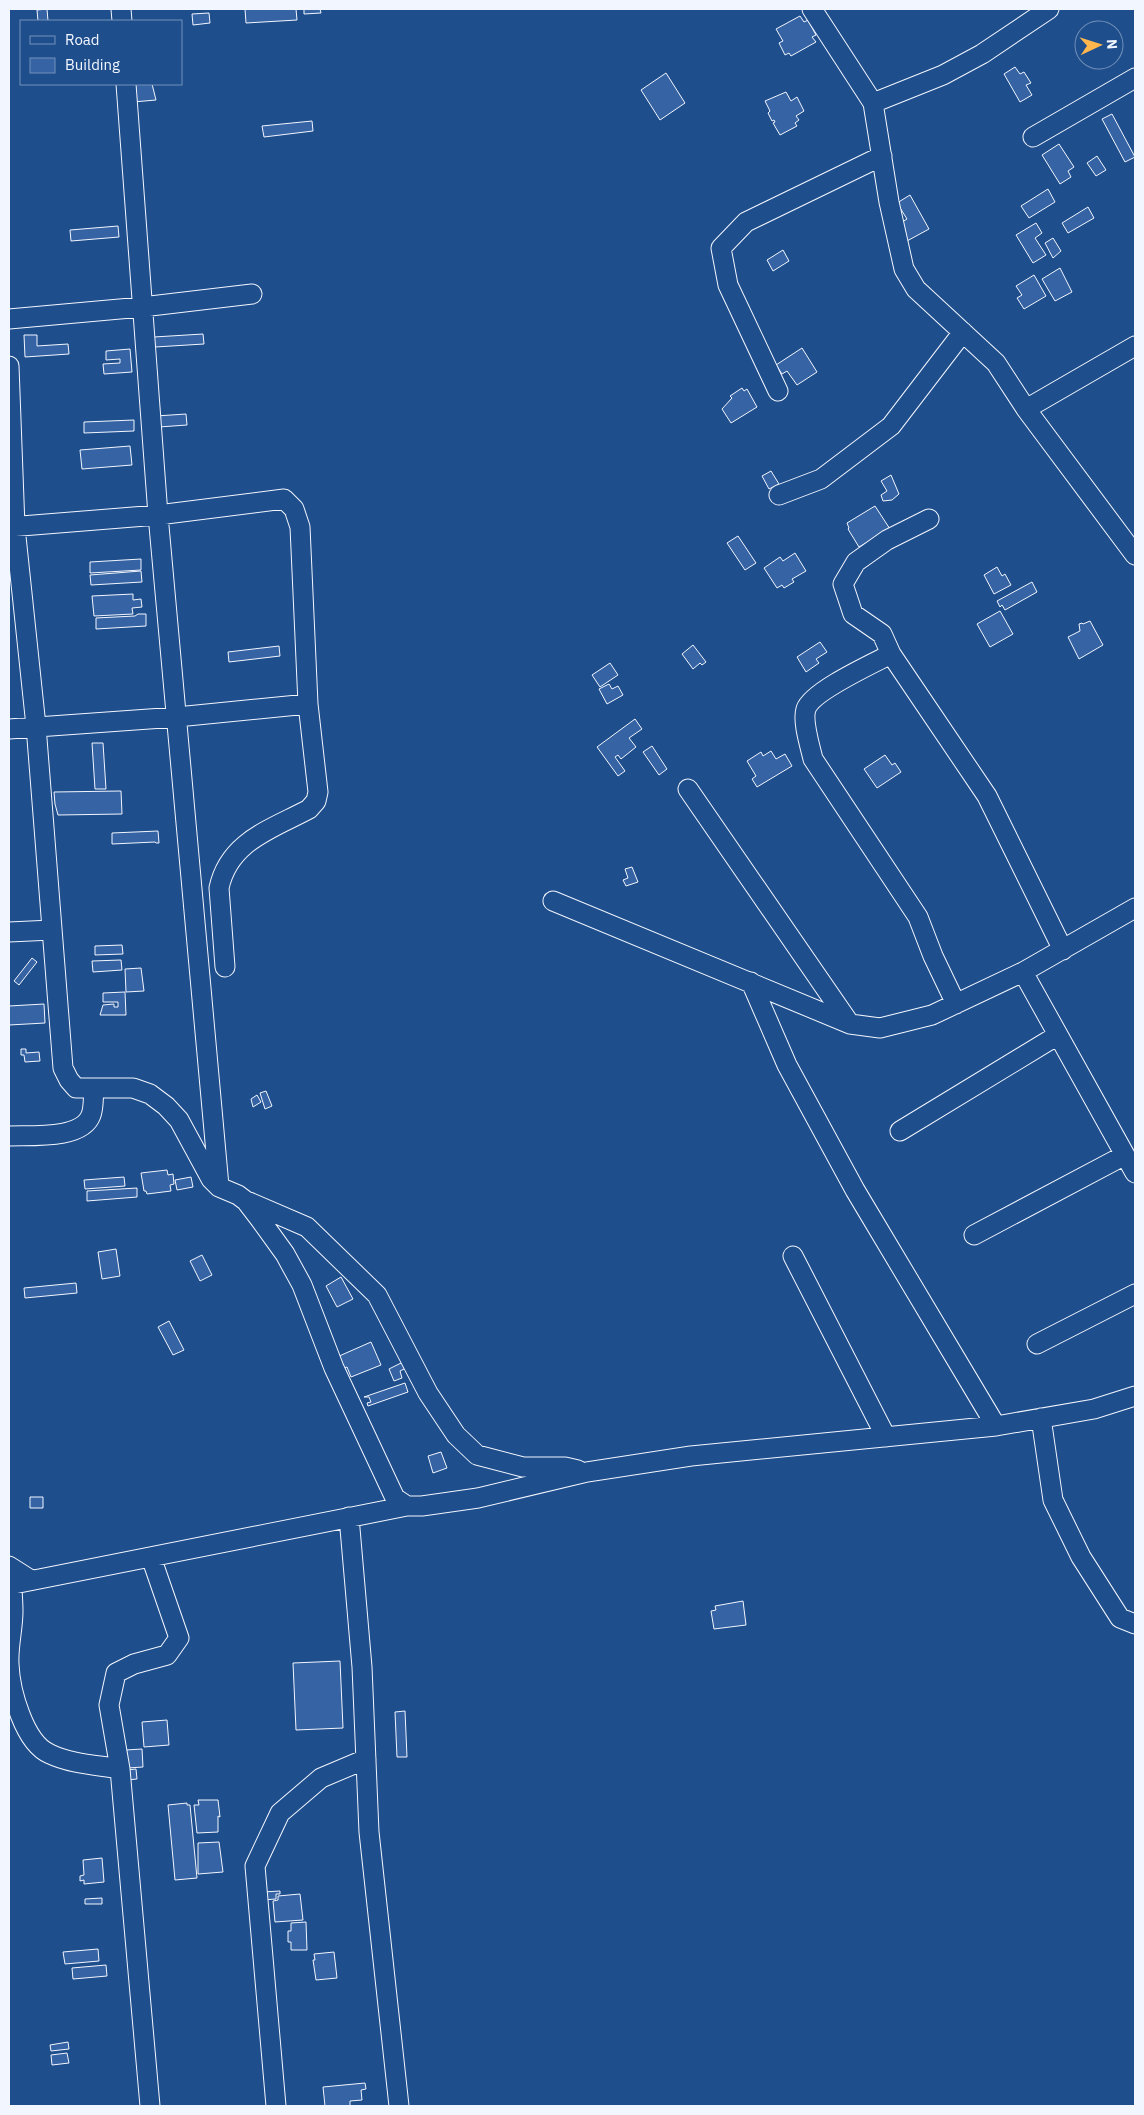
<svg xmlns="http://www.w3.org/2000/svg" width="1144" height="2115" viewBox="0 0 1144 2115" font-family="'IBM Plex Sans',sans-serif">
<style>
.building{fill:#3563a3;stroke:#f2f6ff}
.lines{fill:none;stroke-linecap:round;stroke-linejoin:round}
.minor-casing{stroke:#f2f6ff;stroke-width:21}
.minor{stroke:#1f4e8c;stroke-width:19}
</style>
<rect width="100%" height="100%" fill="#1f4e8c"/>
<path class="building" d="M47,9L48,21H38L37,10Z
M245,9H296L297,20L246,23Z
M304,9H320L321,13L304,14Z
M209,13L210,23L193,25L192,14Z
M800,16L804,22L808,20L816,35L812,37L816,42L791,56L789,53L785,55L779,43L783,41L776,29Z
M1015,67L1020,74L1024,72L1031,83L1026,85L1032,95L1020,102L1004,74Z
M666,73L685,103L660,120L641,90Z
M130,84H152L156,100L133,102Z
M786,92L791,101L797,97L804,111L796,116L799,120L795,123L797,126L780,135L773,123L775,122L774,120L772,121L768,113L770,111L765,101Z
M1112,114L1135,157L1125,162L1102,119Z
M312,121L313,131L264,137L262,126Z
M1059,144L1074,167L1068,171L1071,177L1060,184L1042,155Z
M1097,156L1106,170L1096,176L1087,163Z
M1048,189L1055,202L1029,218L1021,206Z
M910,195L929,229L907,241L897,225L907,219L897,203Z
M1088,207L1094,218L1068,233L1062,223Z
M1036,223L1042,233L1035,238L1046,255L1033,263L1016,235Z
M118,226L119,237L71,241L70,230Z
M1053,238L1061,251L1053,258L1045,243Z
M783,250L789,261L773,271L767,260Z
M1060,268L1072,292L1055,301L1042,279Z
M1034,275L1046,296L1024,309L1017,298L1022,295L1016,286Z
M203,334L204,344L155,347L154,337Z
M24,335H37V346L68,344L69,354L25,357Z
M802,348L817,372L797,385L787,371L782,374L776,365Z
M130,349L132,372L104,374L103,364L120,363V359L106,360V351Z
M742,388L744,391L747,389L757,407L731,423L722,409L732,398L730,396Z
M186,414L187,425L159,427L156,416Z
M134,420V431L84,433V422Z
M130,446L132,465L82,469L80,450Z
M771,471L779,484L769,489L762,476Z
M891,475L899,494L892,500L883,501L881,495L887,491L881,481Z
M875,506L890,529L859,547L848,529L849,528L847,523Z
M738,536L756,563L745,570L727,543Z
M795,553L806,571L792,579L794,582L784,588L782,585L777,588L764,568L780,557L783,561Z
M141,559V570L90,573V562Z
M997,567L1002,576L1005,574L1011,585L994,594L984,575Z
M141,571L142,582L91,585L90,575Z
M1032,582L1037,592L1005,610L1002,605L1000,607L997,601Z
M133,594V600L141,599L142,607L132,608L133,614L94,616L92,596Z
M1000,611L1013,634L990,647L977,624Z
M138,614H146V626L96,629V618L135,616Z
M1090,621L1103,645L1079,659L1068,637L1080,631L1079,624L1082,623L1083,624Z
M820,642L827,652L816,659L819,663L806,672L797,657Z
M693,645L706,662L702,665L700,663L693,669L682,654Z
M279,646L280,656L229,662L228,652Z
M610,663L618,675L600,687L592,675Z
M609,684L612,689L618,686L623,695L607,704L599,689Z
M635,719L642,729L629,738L636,747L621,759L618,755L615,757L625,771L618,776L597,747Z
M92,743H103L106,789H95Z
M652,746L667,769L659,775L643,752Z
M771,751L776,759L785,754L792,766L757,787L752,779L756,776L747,761L761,752L763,756Z
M885,755L892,765L895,763L901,772L877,788L864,769Z
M121,791L122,814L58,815L55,804L54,792Z
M158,831L159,843H156L155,842L112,844V833Z
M632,867L638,882L626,886L623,880L628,878L625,869Z
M122,945L123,954L95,955V946Z
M32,958L37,962L19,985L14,981Z
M121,960L122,970L93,972L92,961Z
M141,968L144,991L126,992L125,969Z
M125,992L126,1015H100L103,1005L114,1004V1007H118V1002H103V993Z
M44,1004L45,1023L9,1025V1006Z
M21,1049H26V1053L39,1052L40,1061L25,1062L24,1055H21Z
M266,1091L272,1106L265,1109L260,1093Z
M257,1095L261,1102L253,1107L251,1099Z
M167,1170L168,1175L173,1174L174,1184L170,1185L171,1191L147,1194L146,1191H144L141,1173Z
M124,1177L125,1186L85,1189L84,1180Z
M191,1177L193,1187L177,1190L175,1180Z
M137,1188V1197L87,1201V1191Z
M116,1249L120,1276L102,1279L98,1252Z
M202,1255L212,1275L200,1281L190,1261Z
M341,1277L353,1299L337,1307L326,1286Z
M76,1283L77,1293L25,1298L24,1288Z
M169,1321L184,1350L173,1355L158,1327Z
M371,1342L381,1365L351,1377L347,1367L342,1369L337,1357Z
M403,1362L406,1368L400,1371L402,1378L394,1381L389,1369Z
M405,1383L408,1392L368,1406L367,1403L371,1402L369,1397H364Z
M441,1452L447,1468L433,1473L428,1456Z
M30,1497H43V1508H30Z
M743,1601L746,1625L714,1629L711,1611L716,1610L715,1606Z
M340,1661L343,1728L296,1730L293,1663Z
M405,1711L407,1757H397L395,1712Z
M167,1720L169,1745L144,1747L142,1722Z
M142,1749L143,1767L127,1768L126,1750Z
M136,1769L137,1779L127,1780L126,1770Z
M198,1800H218L220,1817L218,1816V1832L197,1833L194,1805H199Z
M187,1803V1805H190L197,1878L175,1880L168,1805Z
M219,1842L223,1872L198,1874V1843Z
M102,1858L104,1882L84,1884V1880L80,1881V1876L84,1875L83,1860Z
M280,1891V1894H276V1899L263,1900V1892Z
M300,1894L303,1920L275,1922L273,1901L278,1900V1896Z
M102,1898V1904H85V1899Z
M306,1922L307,1950H291V1942H288V1931H291V1923Z
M98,1949L99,1961L65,1964L63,1952Z
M334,1952L337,1978L316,1980L313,1960H315L314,1954Z
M106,1965L107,1976L73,1979L72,1968Z
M68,2042L69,2049L51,2051L50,2045Z
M67,2053L69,2063L52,2065L51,2055Z
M365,2083L366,2089L361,2090L362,2100L350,2101V2106H325L323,2087Z"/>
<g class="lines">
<g class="minor-casing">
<path id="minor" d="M121,9L122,21
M812,9L873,103L889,202L904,269L916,289L996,363L1026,409L1135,555
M126,84L158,515L219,1186
M873,103L943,75L982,54L1049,9
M1033,137L1135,78
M9,319L142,307L252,294
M9,366L15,527L36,726L63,1068L69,1080L76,1088H133L150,1094L166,1106L179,1120L211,1179L219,1187L238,1195L246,1201L259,1218L285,1254L302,1285L334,1368L395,1498L407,1506H422L478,1498L587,1472L691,1456L996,1426L1094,1409L1135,1396
M778,391L728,285L721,248L746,222L882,156
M1026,409L1135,346
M779,495L821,479L891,426L963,332
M929,519L887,540L856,562L843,584L853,614L882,634L891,654L987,796L1063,950
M9,527L158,515L284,499L294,509L300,527L308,704L318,792L316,801L309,809C272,829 229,841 219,888L225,967
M891,654C874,663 812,691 806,709C802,721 810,746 813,759L918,917L933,956L956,1004
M9,729L177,717L308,704
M688,789L850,1024
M553,901L850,1024L880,1028L932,1015L1023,972L1135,908
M9,932L52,930
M1023,972L1135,1173
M751,982L787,1065L855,1190L996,1426
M900,1131L1058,1035
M9,1136C30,1135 82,1140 91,1115C94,1108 93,1096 94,1088
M249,1202L307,1227L377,1295L428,1393L456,1435L477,1455L523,1467H565L578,1470
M974,1235L1125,1155
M793,1256L886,1437
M1037,1344L1135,1294
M1041,1418L1053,1500L1081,1557L1120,1618L1135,1624
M349,1517L362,1667L369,1832L399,2106
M9,1566L31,1580
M12,1584C12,1593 13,1602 13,1611C13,1629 8,1646 9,1664C10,1690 24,1743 50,1754C71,1764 97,1765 120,1769
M9,1585L407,1506
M150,2106L120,1769L109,1705L116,1673L134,1664L167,1655L179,1638L151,1557
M276,2106L255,1866L280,1813L321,1778L366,1759"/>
</g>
<use href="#minor" class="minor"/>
</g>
<rect width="1144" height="2115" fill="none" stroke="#f2f6ff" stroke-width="20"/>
<rect x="20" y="20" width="162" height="65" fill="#1f4e8c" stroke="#7391ba"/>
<rect x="30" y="36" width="25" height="8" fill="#1f4e8c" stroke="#7391ba"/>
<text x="65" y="45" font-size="15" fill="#f2f6ff">Road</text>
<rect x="30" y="58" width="25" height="15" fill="#3563a3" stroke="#7391ba"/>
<text x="65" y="70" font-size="15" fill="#f2f6ff">Building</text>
<g transform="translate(1099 45) rotate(86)"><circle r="24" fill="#1f4e8c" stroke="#7391ba"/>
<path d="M0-4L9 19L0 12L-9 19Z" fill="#ffb74d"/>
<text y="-8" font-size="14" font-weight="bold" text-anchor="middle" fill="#f2f6ff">N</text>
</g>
</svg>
